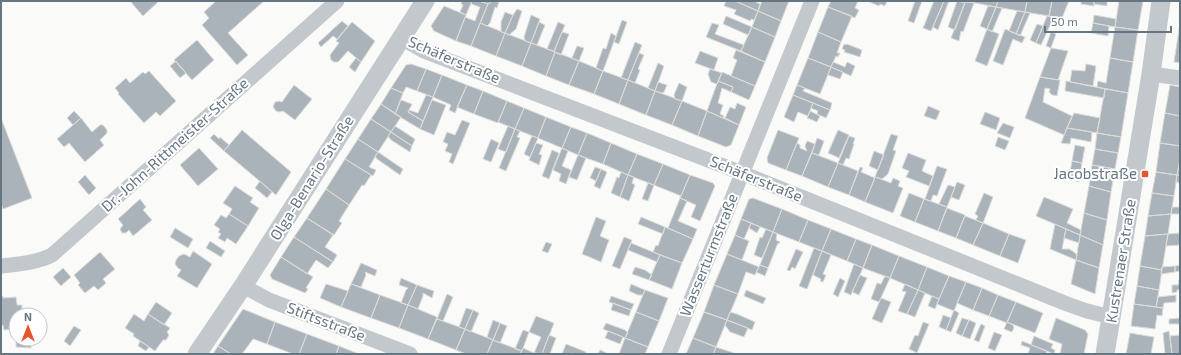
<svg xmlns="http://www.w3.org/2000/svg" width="1181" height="355" viewBox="0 0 1181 355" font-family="'Exo 2',sans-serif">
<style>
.building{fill:#aab3b9;stroke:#dcdcda}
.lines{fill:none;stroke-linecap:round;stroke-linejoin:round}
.minor{stroke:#c3c8cc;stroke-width:15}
.tertiary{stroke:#c3c8cc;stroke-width:19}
.poi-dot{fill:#e4572e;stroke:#fff;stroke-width:1.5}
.labels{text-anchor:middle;stroke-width:4;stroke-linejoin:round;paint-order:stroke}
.street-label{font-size:15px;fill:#657683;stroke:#fff}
.poi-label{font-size:15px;fill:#657683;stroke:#fff;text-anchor:end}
</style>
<rect width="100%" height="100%" fill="#fafaf8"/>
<path class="building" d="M130,1H159L143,16Z
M216,1H264L228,33L248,55L237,65L202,25L209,18L204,12Z
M462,1H472L466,15L460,12L463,5L461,4Z
M472,1H479L488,4L471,46L456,41L465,17L475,21L480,7L471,4Z
M479,1H492L488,4Z
M492,1L499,2L497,8L495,7L490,23L487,26L480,23L488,4Z
M726,1H735L758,11L754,20L751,19L750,21L734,14L736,10L724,6Z
M735,1H754L760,4L758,11Z
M762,1H789L781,21L758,11Z
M831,1H858L855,8L859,10L855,18L828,7Z
M867,1H887L885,6L880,4L879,6Z
M915,1H922L914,23L908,21Z
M934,1H944L931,31L923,28Z
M944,1H949L938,30L933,27Z
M957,1L965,3L955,30L948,27Z
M965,1H998L996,7Z
M998,1H1027L1025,12L996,7Z
M1027,1H1052L1049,16L1025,12Z
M1052,1H1069L1062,18L1049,16Z
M1081,1H1094V6L1081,4Z
M1094,1H1107V6L1094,4Z
M1119,1H1143L1138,30L1115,27Z
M965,2L974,3L963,32L961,31L959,41L951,38Z
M444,6L466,15L456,41L434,31L431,26Z
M988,6L996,7L987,29L980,26Z
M828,7L852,16L841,42L818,32Z
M996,7L1002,8L992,32L987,29Z
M517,9L522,11L516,29L509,35L505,33L513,15Z
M758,11L781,21L775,37L752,27Z
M1017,11L1025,12L1016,34L1009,31Z
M505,12L513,15L505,33L501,32V22Z
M1025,12L1030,13L1020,36L1016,34Z
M531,15L540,19L531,43L525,41L524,37Z
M1094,15L1116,19L1115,27L1093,23Z
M726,16L752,27L748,35L723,24Z
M1047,16L1054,17L1041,45L1036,43Z
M622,20L627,22L619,44L614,42Z
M342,21L348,26L337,39L333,36L321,47L318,43Z
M352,22L375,41L361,62L348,51L338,62H334L331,60L330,55L339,43L336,41Z
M539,22L545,25L537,45L531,43Z
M558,22L565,25L554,51L547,49Z
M480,23L505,33L496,56L471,46Z
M712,23L719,25L715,34L744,45L741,51L706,37Z
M1093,23L1109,26L1108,36L1091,33Z
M1180,23V63L1174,62Z
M1037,24L1043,26L1036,43L1030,40Z
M752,27L775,37L765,62L741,51Z
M1115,27L1138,30L1133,62L1110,58Z
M987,29L999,34L987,66L975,61Z
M1005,29L1025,37L1022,43L1013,39L1003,65L993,61Z
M562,32L569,34L561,55L554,52Z
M818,32L841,42L837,53H840L838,57L836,56L831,67L808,58Z
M1051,32L1056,34L1051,48L1046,46Z
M505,33L531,43L522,66L496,56Z
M611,33L616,36L603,71L596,68L603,48L606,49Z
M197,40L214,60L192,80L174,60Z
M635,42L642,45L628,80L621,78Z
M531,43L555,52L546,76L522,66Z
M844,44L846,45L847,44L862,50L860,57L844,52L845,50L842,49Z
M577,46L584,48L579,61L572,58Z
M1051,48L1068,51L1058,80L1040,77Z
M736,50L765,62L755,86L731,76L737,60L733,58Z
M700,51L718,58L714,70L695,63Z
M555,52L579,61L569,85L546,76Z
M639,53L644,55L638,69L640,70L635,83L628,80Z
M356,58L361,62L355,72L349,67Z
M808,58L831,67L820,94L797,85Z
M1110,58L1133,62L1128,93L1097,87L1098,81L1106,83Z
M176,61L186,73L180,78L170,66Z
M579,61L603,71L594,94L569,85Z
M833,62L845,67L847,62L855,66L851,76L831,67Z
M658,63L664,66L655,91L648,88Z
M411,64L426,69L417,91L406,87L403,93L391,88L406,65Z
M1086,64L1096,66L1093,86L1070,82L1072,70L1085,71Z
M831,67L843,72L840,79L828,75Z
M426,69L442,75L433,97L417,91Z
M710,69L722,73L717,84L711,82L708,74Z
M149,71L176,101L160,116L156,112L144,123L118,94L119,93L115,88L126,78L130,83L143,72L145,74Z
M603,71L628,80L619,104L594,94Z
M722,72L755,86L749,100L731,92L733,87L718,81Z
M442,75L467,85L455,113L449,110L451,105L433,97Z
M1040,77L1060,80L1057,96L1052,95L1049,92L1050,89L1045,88L1043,102L1072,116L1064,135L1025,118Z
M628,80L655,91L646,115L619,104Z
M718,81L733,87L731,92L722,88L718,103L723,105L720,114L724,116L723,118L707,111Z
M1066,81L1105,89L1104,98L1065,91Z
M658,82L667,85L664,92L662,93L655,91Z
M679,83L687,87L682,101L675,99L674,95Z
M294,85L312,99L295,120L283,111L279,112L276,111L273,107L275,102L279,101L282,102Z
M467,85L483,91L474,114L457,107Z
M797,85L805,88L803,91L832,103L830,110L793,95Z
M1170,85L1180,87V116L1165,113Z
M391,88L403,93L395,114L381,104Z
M1105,89L1128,93L1121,137L1097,133Z
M483,91L507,101L498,123L474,114Z
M655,91L682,101L672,125L646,115Z
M426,95L433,97L423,121L408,112L409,110L418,113Z
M793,95L813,103L808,116L798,112L794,122L784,117Z
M401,100L412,104L408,112L423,121L420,129L395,114Z
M432,100L446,105L434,135L420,129Z
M507,101L524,108L515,129L498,122Z
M682,101L707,111L698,136L672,125Z
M737,103L746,107L739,125L725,118L730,107L735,109Z
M813,103L830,110L826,118L817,114L818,111L811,108Z
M381,104L401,117L391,132L371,119Z
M928,106L940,111L936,120L924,116Z
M524,108L546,117L538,138L515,129Z
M74,111L81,118L73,125L67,118Z
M707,111L739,125L731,145L726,147L698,136Z
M810,111L820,116L817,122L807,118Z
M985,112L1000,118L996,130L980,124Z
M1074,113L1100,118L1097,133L1067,128Z
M1165,113L1180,116V146L1160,143Z
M546,117L571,127L562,148L538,138Z
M1,118L32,198L3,209L1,203Z
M81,118L92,132L100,125H103L107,130V133L100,140L104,145L85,162L69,143L64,147L57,139Z
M371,119L391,132L378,152L358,139Z
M462,120L470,123L453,164L449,162L452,154L445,151L448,144L443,142L447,132L455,135Z
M1003,123L1014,127L1010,138L997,133Z
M395,126L415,139L412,146L391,132Z
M508,126L515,129L506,152L498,149Z
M571,127L587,133L578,155L562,148Z
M1067,128L1092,132L1091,142L1071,138L1070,144L1061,143Z
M515,129L520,131L517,137L520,138L506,171L499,168Z
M242,130L291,172L276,195L224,151Z
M778,130L799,138L786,170L768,163L767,158Z
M838,130L849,135L839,158L828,153Z
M391,132L412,146L410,152L391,140L388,136Z
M587,133L611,143L603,164L578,155Z
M1097,133L1121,137L1118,153L1095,149Z
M214,134L219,139L220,137L229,145L224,151L210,138Z
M891,134L898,136L893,150L896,151L888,174L882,179L875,177Z
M532,136L538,138L530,157L524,154Z
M849,136L855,138L853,144H854L849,159L846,158L843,165L838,163Z
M998,137L1009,141L1005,150L995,146Z
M817,138L824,141L819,155L812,153Z
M358,139L378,152L369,167L376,170L373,176L345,159Z
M491,139L499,143L491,162L483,159Z
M807,141L815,144L802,176L786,170L797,143L800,145V148L807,151L805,146Z
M536,143L543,145L539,154L542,155L539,165L529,160Z
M611,143L637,154L628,175L603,164Z
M1160,143L1180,146V159L1177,175L1156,172Z
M1075,145L1085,147L1082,163L1072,161Z
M199,148L218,169L198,186L180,165Z
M562,148L568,151L562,166L571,170L566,184L559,181L561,174L553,170Z
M1095,149L1118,153L1115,169L1092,165Z
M552,150L559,153L549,179L542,176Z
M874,151L884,155L878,170L869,166Z
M378,152L403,169L400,175L377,159L375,156Z
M812,153L838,163L828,187L802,176Z
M908,153L926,160L922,171L933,176L929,186L906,177L909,171L902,168Z
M637,154L663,164L654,185L628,175Z
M578,155L586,158L577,180L569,177Z
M345,159L371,175L364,186L362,185L349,205L326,189Z
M1072,161L1082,163L1079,182L1069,178Z
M838,163L858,171L849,195L828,187Z
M663,164L690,175L681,196L654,185Z
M1092,165L1115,169L1111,192L1089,186Z
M937,166L947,169L937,196L933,195L931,201L925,199Z
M595,167L601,169L596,181L590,178Z
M860,167L863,168L861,172L875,178L865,202L849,195Z
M1179,167H1180V175H1177Z
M601,169L607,172L600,189L594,186Z
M621,172L628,175L620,197L611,193L617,177L619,178Z
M1156,172L1177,175L1174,196L1152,193Z
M85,175L96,188L89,195L78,182Z
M628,175L634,177L632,183L635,185L629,201L620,197Z
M690,175L713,183L715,186L700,221L691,217L696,205L680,198Z
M1177,175H1180V184L1176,181Z
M875,177L891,183L893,178L900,181L898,186L903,188L893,213L865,202Z
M260,181L272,192L267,198L255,188Z
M957,182L965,185L959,200L951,197Z
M648,183L654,185L648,201L642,199Z
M948,185L955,187L947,207L939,204Z
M235,186L253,198L250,202L259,208L248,226L229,214L232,209L223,203Z
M1089,186L1111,192L1107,220L1084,213Z
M326,189L349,205L339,221L342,223L334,235L307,218Z
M909,193L924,199L915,222L900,216Z
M984,193L993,197L983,223L976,220L978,216L975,214Z
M1152,193L1174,196L1171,214L1148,216Z
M1044,197L1073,209L1067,223L1081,230L1080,235L1036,216Z
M680,198L687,201L678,221L697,229L693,239L668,228Z
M753,198L782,209L773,232L741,219L749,199Z
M140,199L146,207L143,210L152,220L133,236L129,230L126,233H122L120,229L123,225L118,219Z
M924,199L947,207L938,231L915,222Z
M1172,207H1180V214H1171Z
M947,208L965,215L956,238L938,231Z
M782,209L808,220L799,242L773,232Z
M1084,213L1107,220L1103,245L1080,235Z
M229,214L248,226L236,244L227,238L225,242L218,238L221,234L218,232L220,229L214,225L221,215L226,218Z
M1171,214L1168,234L1145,236L1148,216Z
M965,216L983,223L973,245L956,238Z
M596,217L606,221L600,236L609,240L601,262L582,254Z
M641,217L665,227L663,234L638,224Z
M307,218L333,235L325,247L337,255L333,262L294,237Z
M741,219L751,223L744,239L735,235Z
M808,220L831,229L822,251L799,242Z
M751,223L760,227L757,233L749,228Z
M983,223L1009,234L1000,256L973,245Z
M1055,224L1066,229L1062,249H1069L1074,252L1077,255L1076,260L1050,249Z
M665,227L693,239L682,263L653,252L656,245L658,246Z
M175,228L193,239L188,248L170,237Z
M766,229L773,232L762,258L754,255L760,237L762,238Z
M831,229L856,239L847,261L822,251Z
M1066,229L1080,235L1079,243L1064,238Z
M773,232L777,234L776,240L780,242L779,244L778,243L768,268L760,265Z
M1180,233V245L1166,246L1168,234Z
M1009,234L1026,240L1018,263L1000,256Z
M1168,234L1162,270L1140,266L1145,236Z
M735,235L749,241L742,260L727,254Z
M1080,235L1103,245L1099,268L1076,260Z
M294,237L333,262L328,268L316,260L307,274L281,257Z
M624,237L632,240L620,269L612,266Z
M856,239L872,245L863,268L847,261Z
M210,241L225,251L221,257L206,248Z
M546,242L552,244L548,253L542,251Z
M631,243L660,255L657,262L628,250Z
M872,245L899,256L890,278L863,268Z
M814,248L822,251L807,289L799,286Z
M796,249L803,252L795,269L792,267L790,271L787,270Z
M193,251L212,264L197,288L177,276L181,270L178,268L175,264L176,260L179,256L184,254L190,257Z
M822,251L831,255L823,274L826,275L823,282L820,281L821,279L813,275Z
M100,252L115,269L103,279L106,283L98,290L94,286L85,293L78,285L80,283L74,275Z
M727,254L759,267L755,275L746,272L738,294L714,285Z
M660,255L682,263L672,289L649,280Z
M899,256L927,267L918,290L890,278Z
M281,257L313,277L306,288L308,289L305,293L272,279L270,275Z
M1076,260L1099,268L1095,294L1071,284Z
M361,263L377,270L375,276L365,272L366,275L361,287L351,284Z
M854,264L863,268L851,295L844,292Z
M760,265L768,268L765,276L756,272Z
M1180,265V271L1175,272V266Z
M1140,266L1162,270L1159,290L1137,286Z
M1175,266V272L1161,274L1162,267Z
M635,267L645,270L652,275L649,280L632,274Z
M927,267L949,276L939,299L918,290Z
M63,268L71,277L61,286L53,277Z
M860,275L867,278L859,295L852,292Z
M885,276L890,278L879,302L871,299L877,283L881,284Z
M949,276L966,282L954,311L937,304Z
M401,278L417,285L408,305L401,303L406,290L408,288L399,285Z
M840,278L845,281L838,297L833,294Z
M1179,280L1180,290H1177V292L1172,293V285H1178Z
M966,282L982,288L973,310L957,303Z
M326,284L348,291L341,307L320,298Z
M351,284L380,295L371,318L341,307Z
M631,284L645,290L643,295H638L629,291Z
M905,284L918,290L907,314L898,311L906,292L902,291Z
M417,285L434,291L432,298L423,293V296L418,309L408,305Z
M714,285L738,294L727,320L704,312Z
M1137,286L1159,290L1156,307L1134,304Z
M982,288L998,295L989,316L973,310Z
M645,290L668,298L659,321L636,312Z
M746,290L766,298L763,304L744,296Z
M918,290L925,293L915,317L907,314Z
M447,294L453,297L443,321L437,319Z
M380,295L408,305L399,328L371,318Z
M998,295L1016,302L1007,323L989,316Z
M1176,295V302L1164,303L1163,308L1156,307L1158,297Z
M1,296H3V298L16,297L17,305H22V314L16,315V329L4,330L3,325H1Z
M611,296L634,304L631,310L609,302Z
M932,296L939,299L935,309L928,306Z
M881,298L891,302L882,323L872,319Z
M156,302L172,313L164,325L148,314Z
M1016,302L1043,313L1035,333L1007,322Z
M613,303L631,310L629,316L611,310Z
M1134,304L1163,308L1162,316L1157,315L1155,329L1131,326Z
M408,305L437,317L428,339L399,328Z
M466,308L473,310L465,329L459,327Z
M243,309L275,322L267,344L253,339L242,354H231L218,346Z
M473,310L479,313L471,332L465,329Z
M954,310L959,313L951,332L946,330Z
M636,312L659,321L648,347L625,338Z
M704,312L727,320L716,347L693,338Z
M730,312L737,314L755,322L752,330L727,320Z
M134,314L144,321L148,314L170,328L167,332L169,335L166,340H163L155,351L133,336L134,334L125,328Z
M943,315L951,318L946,330L939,327Z
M536,316L554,323L542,354L534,353L541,337L529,332Z
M962,318L969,320L962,336L956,333Z
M1056,318L1085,330L1088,334L1084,354H1060L1062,344L1049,339Z
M1180,318V324H1169V319Z
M437,319L465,329L456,350L428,339Z
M493,320L500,323L493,340L487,337Z
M727,320L748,328L744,337L730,332L725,325Z
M969,320L976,323L970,339L962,336Z
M275,322L307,334L299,354H293L267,344Z
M923,322L929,324L917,353L909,349L915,335L918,336Z
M1007,322L1013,325L1014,328L1012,332L1004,329Z
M500,323L507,326L500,343L493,340Z
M606,323L625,330L628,333L625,338L603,329Z
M981,324L985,326L979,342L974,340Z
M74,326L81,330L70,346L64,341Z
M465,329L493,340L487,354H466L456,350Z
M523,330L529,332L522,351L515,349Z
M608,331L623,337L620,344L605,338Z
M1169,331L1172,354H1165L1163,333Z
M994,332L1002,335L995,351L988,348Z
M1130,333L1154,337L1151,354H1158H1126Z
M307,334L339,346L336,354H299Z
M549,335L556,338L550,354H542Z
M1180,335V354H1172L1170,336Z
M1034,336L1053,344L1051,348L1055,350L1054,354L1031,345Z
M625,338L648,347L645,354H619Z
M693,338L716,347L713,354H686Z
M16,339H32L31,348L16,347Z
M493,340L522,351L520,354H487Z
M140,341L149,347L146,351L138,346Z
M1022,341L1047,351L1046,354H1028L1030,348L1021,345Z
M566,344L586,352L585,354H575L571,353L570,354H562Z
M218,346L231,354H213Z
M339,346L359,354H336Z
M716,347L737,354H714V353Z
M523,348L534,353L536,354H520Z
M600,350L609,354H598Z"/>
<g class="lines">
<path class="minor" d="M401,38L424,51L742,173L1067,304L1087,311L1111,317
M1151,74L1180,78
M1,266C18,264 36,263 52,255L337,1
M243,286L269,300L410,354
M669,354L812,1"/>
<path class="tertiary" d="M197,354L243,286L425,1
M1105,354L1151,74L1161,1"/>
</g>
<rect class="poi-dot" x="1141" y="170" width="8" height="8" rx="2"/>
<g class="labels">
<g class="street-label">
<text transform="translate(454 60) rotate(23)" y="5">Schäferstraße</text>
<text transform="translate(175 145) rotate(-42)" y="5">Dr.-John-Rittmeister-Straße</text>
<text transform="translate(312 178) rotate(-58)" y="5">Olga-Benario-Straße</text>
<text transform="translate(756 179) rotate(22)" y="5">Schäferstraße</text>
<text transform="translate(709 255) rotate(-68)" y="5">Wasserturmstraße</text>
<text transform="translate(1121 261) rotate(-81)" y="5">Kustrenaer Straße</text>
<text transform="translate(326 322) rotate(21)" y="5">Stiftsstraße</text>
</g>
<g class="poi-label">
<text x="1137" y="179">Jacobstraße</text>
</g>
</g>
<rect width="1181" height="355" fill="none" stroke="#657683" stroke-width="4"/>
<g transform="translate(28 327)"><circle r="19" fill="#ffffff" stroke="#c1c8cd"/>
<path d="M0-3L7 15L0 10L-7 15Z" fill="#e4572e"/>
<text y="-6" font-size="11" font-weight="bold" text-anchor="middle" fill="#657683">N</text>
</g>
<path d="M1045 26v6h126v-6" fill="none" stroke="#657683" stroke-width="2"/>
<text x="1051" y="26" font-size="12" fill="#657683" stroke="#ffffff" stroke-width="3" paint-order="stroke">50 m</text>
</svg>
